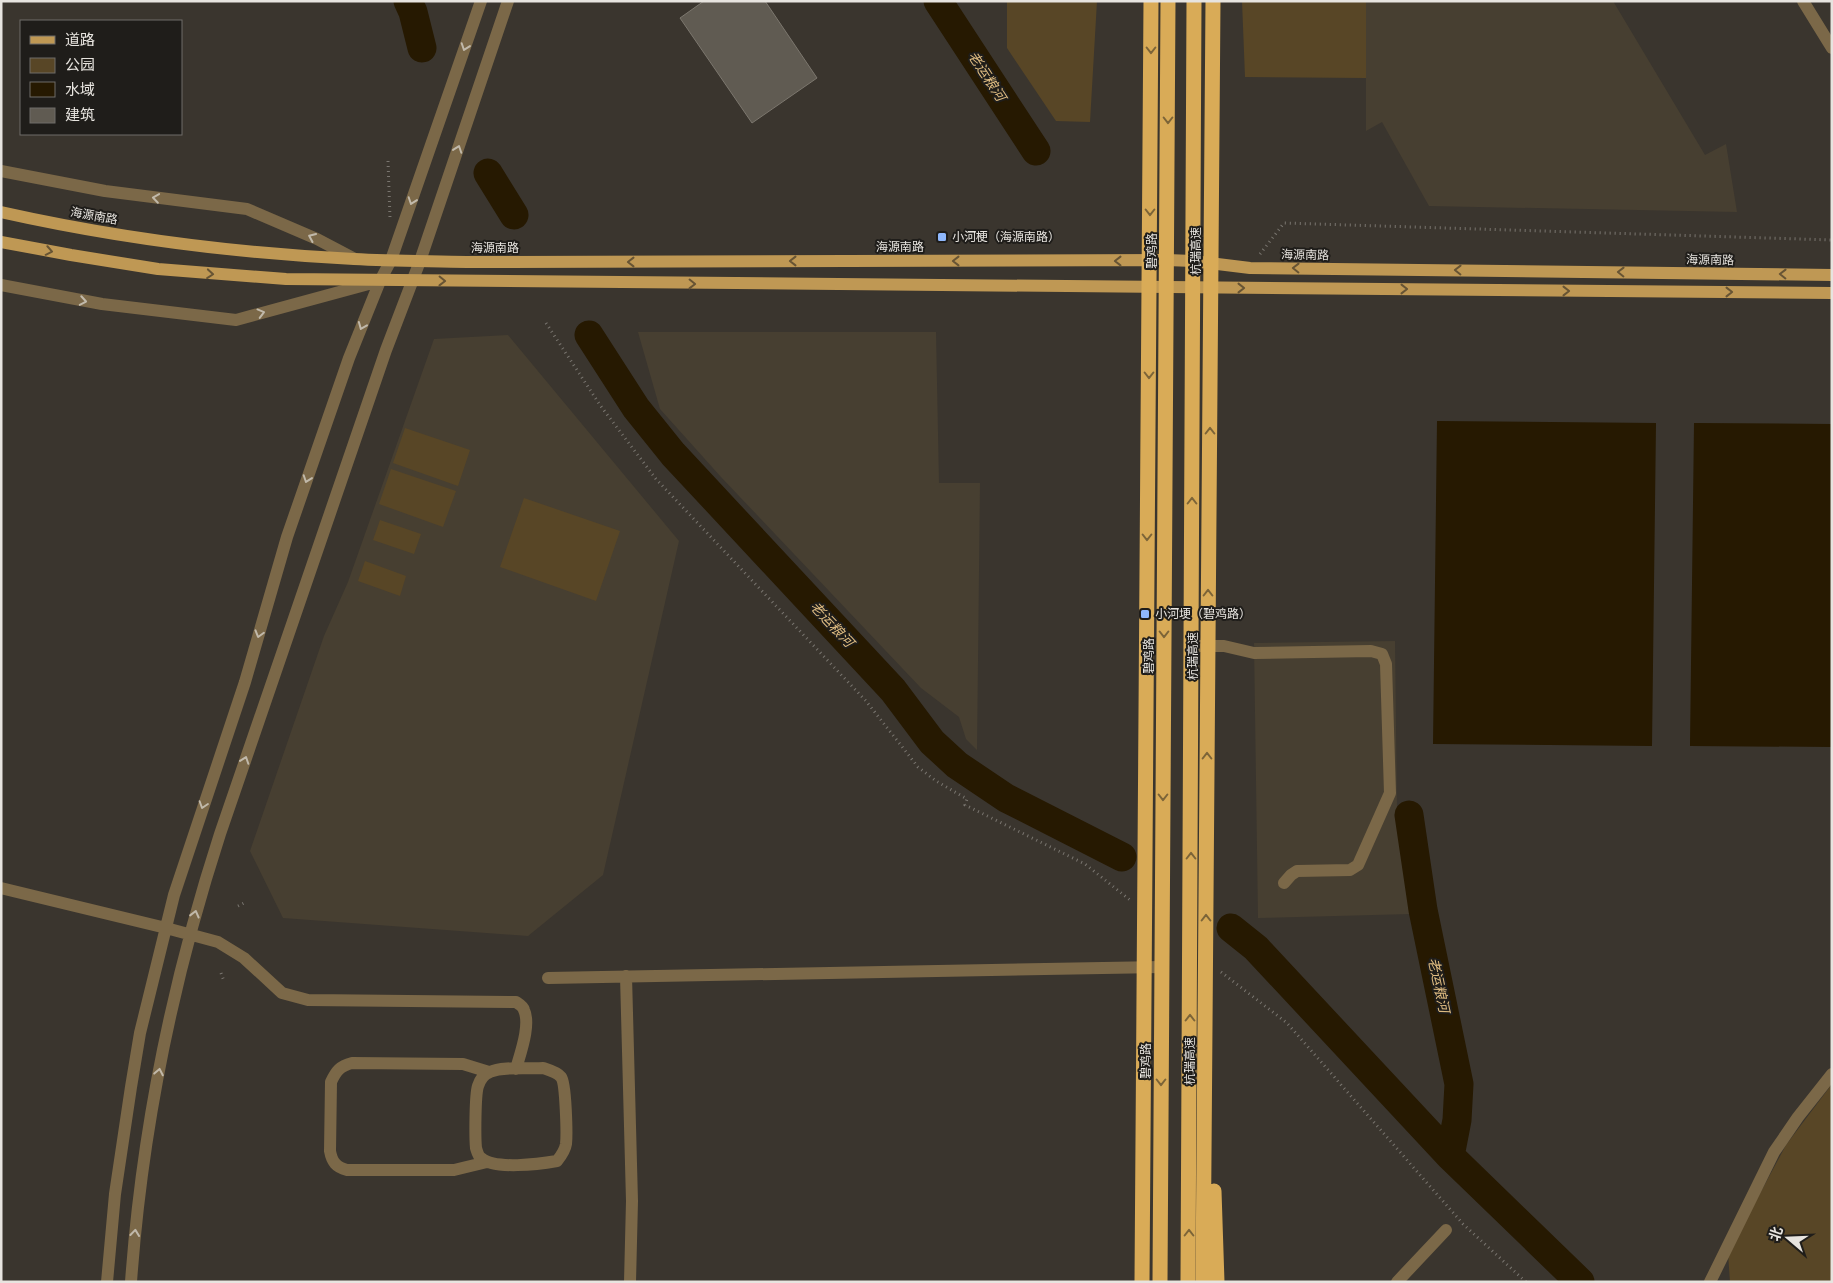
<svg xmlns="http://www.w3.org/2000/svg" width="1833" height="1283" viewBox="0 0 1833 1283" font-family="'Fira Sans Condensed','Noto Sans SC',sans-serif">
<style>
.built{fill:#473f31}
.green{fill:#584626}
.water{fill:#261901}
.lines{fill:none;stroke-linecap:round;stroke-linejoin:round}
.river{stroke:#261901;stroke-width:29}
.building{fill:#605b52;stroke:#7c776e}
.path{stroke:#7a7670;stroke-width:3;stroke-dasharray:1 4;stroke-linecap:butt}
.minor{stroke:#7b6848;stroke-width:12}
.major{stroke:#bf9854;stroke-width:12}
.highway{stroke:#d9ab57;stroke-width:15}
.highway-bridge{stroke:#d9ab57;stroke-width:15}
.oneway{stroke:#c1b9aa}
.oneway2{stroke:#7c6438}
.oneway3{stroke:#675434}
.poi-dot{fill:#8fb8fd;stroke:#1f1d1a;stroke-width:2}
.labels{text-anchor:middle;stroke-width:4;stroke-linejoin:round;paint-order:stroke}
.street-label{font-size:12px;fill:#e7e4df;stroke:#1f1d1a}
.poi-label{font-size:12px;fill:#e7e4df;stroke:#1f1d1a;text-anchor:start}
.water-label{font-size:14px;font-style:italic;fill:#debb80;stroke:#1f1d1a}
</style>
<rect width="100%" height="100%" fill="#3a352e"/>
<path class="built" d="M1366,1H1613L1705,155L1726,144L1737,212L1429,206L1382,122L1366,131Z
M638,332H936L939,483H980L977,750L966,739L959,717L921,688L721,477L660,409Z
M508,335L679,541L603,875L528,936L283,918L250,851L324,636L348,582L434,339Z
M1395,641L1397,810L1411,914L1258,918L1254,643Z"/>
<path class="green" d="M1007,1H1097L1090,122L1056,121L1007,48Z
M1242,1H1366V78L1245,77Z
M405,428L470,450L458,486L393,463Z
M391,469L456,491L443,527L379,504Z
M524,498L620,531L596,601L500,567Z
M380,520L421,534L414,554L373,540Z
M365,561L406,576L400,596L358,581Z
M1832,1084V1282H1730L1728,1253L1786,1145Z"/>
<path class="water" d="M1437,421L1656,423L1652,746L1433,744Z
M1694,423L1832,424V747L1690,746Z"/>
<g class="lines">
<path class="river" d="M408,1L413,12L422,48
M938,1L1036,151
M488,173L514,215
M589,335L636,408L673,454L893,690L932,742L957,765L1006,798L1122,857
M1409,815L1423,910L1459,1084L1457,1120L1450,1156
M1231,928L1256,948L1450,1156L1580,1282"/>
</g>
<path class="building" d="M704,1H765L817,78L752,123L680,18Z"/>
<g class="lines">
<path class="path" d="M388,161L390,218
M1260,254L1284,223L1832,240
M546,323L600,405L656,479L866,701L918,767L936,781L967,799L965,805L1085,864L1130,900
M238,906L244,903
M1221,972L1287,1023L1463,1224L1526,1282
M221,973L224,981"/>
<path class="minor" d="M1803,1L1832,48
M1,171L105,191L247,209L317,239L355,259
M1,285L102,304L236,320L376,282
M1192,646H1224L1254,653L1371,651L1382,654L1386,664L1390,793L1358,865L1350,870L1297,871L1291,875L1284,883
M1,888L166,928L218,942L244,958L282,993L308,1000L516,1002C519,1004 523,1006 524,1010C531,1025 520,1054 516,1069
M626,976L632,1201L630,1282
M548,978L1161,967
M543,1068C549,1070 557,1072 561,1077C566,1083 567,1135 566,1144C565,1151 561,1156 557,1161C540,1164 494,1170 481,1158C478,1156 477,1151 476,1148C475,1138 475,1095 478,1086C480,1080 484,1074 490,1072C502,1066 529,1069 543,1068Z
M487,1162L454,1170H347C336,1167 332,1162 330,1151L331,1082C336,1071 340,1066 352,1063L463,1064L489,1072
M107,1282L115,1194L131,1087L140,1033L174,895L245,682L287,537L349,358L380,281L391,260L481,1
M131,1282C142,1129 173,979 220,834L386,350L420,261L508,1
M1397,1282L1446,1230
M1710,1282L1774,1152L1798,1117L1832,1074"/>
<path class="major" d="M1,212C117,238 236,253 354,259C392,261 430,261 467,262L1167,260L1193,261L1250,268L1832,275
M1,242L71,255L158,269L286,279L1832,293"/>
<path class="highway" d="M1160,1282L1168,1
M1188,1282L1194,1"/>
<path class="highway-bridge" d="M1214,1191L1217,1282
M1142,1282L1151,1
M1203,1282L1213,1"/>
</g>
<defs><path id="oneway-chevron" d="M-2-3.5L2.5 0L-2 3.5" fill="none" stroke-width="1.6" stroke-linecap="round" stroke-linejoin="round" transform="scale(1.25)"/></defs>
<g class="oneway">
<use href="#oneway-chevron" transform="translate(465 47) rotate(109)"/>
<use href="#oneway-chevron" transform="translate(458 149) rotate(-71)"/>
<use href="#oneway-chevron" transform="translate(156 198) rotate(-172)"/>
<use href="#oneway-chevron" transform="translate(412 201) rotate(109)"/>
<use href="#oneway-chevron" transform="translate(312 237) rotate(-156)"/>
<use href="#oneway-chevron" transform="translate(83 301) rotate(10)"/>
<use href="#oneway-chevron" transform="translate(261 313) rotate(-15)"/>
<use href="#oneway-chevron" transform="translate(362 326) rotate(112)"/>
<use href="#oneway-chevron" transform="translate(307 479) rotate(109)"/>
<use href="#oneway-chevron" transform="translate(259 634) rotate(106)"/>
<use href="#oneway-chevron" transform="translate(245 760) rotate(-71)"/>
<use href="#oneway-chevron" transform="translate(203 805) rotate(108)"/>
<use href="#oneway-chevron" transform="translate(195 914) rotate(-76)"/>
<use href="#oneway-chevron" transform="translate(159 1072) rotate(-79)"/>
<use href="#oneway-chevron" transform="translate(135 1233) rotate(-84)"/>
</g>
<g class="oneway2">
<use href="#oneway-chevron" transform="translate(1151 50) rotate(90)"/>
<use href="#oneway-chevron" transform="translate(1168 120) rotate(90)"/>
<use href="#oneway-chevron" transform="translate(1150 212) rotate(90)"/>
<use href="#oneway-chevron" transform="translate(1149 375) rotate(90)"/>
<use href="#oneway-chevron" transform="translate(1210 431) rotate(-90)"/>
<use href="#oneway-chevron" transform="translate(1192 501) rotate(-90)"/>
<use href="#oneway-chevron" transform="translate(1147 537) rotate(90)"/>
<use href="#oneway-chevron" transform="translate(1208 593) rotate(-90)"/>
<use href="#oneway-chevron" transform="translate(1164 634) rotate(90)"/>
<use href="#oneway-chevron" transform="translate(1207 756) rotate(-90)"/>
<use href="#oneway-chevron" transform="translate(1163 797) rotate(90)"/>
<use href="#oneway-chevron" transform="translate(1191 856) rotate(-90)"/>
<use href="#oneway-chevron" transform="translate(1206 918) rotate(-90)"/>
<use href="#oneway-chevron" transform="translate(1190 1018) rotate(-90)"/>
<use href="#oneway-chevron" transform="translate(1161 1082) rotate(90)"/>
<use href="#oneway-chevron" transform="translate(1189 1233) rotate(-90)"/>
</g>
<g class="oneway3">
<use href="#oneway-chevron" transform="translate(49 251) rotate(11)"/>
<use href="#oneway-chevron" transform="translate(793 261) rotate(180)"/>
<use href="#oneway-chevron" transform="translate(956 261) rotate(180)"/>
<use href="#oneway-chevron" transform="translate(1118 261) rotate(180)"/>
<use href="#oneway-chevron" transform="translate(631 262) rotate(180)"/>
<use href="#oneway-chevron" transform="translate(1296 268) rotate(-179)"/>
<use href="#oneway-chevron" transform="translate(1458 270) rotate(-179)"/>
<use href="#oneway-chevron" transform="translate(1621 272) rotate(-179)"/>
<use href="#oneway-chevron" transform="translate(210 274) rotate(5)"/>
<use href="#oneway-chevron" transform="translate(1783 274) rotate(-179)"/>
<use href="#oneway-chevron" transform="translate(442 281) rotate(1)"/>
<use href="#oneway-chevron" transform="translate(692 284) rotate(1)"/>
<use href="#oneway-chevron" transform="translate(1241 288)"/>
<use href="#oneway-chevron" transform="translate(1404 289)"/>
<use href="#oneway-chevron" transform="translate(1566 291)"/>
<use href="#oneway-chevron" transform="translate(1729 292)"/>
</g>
<g class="poi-dot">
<rect x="937" y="232" width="10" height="10" rx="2.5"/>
<rect x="1140" y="609" width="10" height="10" rx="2.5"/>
</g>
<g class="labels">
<g class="street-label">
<text transform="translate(94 216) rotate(10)" y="4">海源南路</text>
<text x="900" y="251">海源南路</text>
<text x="495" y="252">海源南路</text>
<text transform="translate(1152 251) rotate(-90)" y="4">碧鸡路</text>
<text transform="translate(1196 251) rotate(-90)" y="4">杭瑞高速</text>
<text transform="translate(1305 255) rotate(1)" y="4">海源南路</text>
<text transform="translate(1710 260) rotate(1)" y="4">海源南路</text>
<text transform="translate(1149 656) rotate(-90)" y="4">碧鸡路</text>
<text transform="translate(1193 656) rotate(-90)" y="4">杭瑞高速</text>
<text transform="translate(1146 1061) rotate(-90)" y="4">碧鸡路</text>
<text transform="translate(1190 1061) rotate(-90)" y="4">杭瑞高速</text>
</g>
<g class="poi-label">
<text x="952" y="241">小河梗（海源南路）</text>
<text x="1155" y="618">小河埂（碧鸡路）</text>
</g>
<g class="water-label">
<text transform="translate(987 76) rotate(57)" y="5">老运粮河</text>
<text transform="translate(832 624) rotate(47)" y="5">老运粮河</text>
<text transform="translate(1439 985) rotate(78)" y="5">老运粮河</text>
</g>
</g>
<rect width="1833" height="1283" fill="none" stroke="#e7e4df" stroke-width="5"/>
<rect x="20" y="20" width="162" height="115" fill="#1f1d1a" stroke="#6f6d69"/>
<rect x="30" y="36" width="25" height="8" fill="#bf9854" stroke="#6f6d69"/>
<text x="65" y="45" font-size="15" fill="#e7e4df">道路</text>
<rect x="30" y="58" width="25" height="15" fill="#584626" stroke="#6f6d69"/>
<text x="65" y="70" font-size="15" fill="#e7e4df">公园</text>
<rect x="30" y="82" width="25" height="15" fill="#261901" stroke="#6f6d69"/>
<text x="65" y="95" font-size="15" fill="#e7e4df">水域</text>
<rect x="30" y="108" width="25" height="15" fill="#605b52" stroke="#6f6d69"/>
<text x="65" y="120" font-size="15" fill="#e7e4df">建筑</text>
<g transform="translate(1788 1238) rotate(289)" stroke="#1f1d1a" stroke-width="4" paint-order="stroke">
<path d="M0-4L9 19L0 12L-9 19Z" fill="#e7e4df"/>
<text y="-8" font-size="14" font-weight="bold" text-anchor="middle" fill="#e7e4df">北</text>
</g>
</svg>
